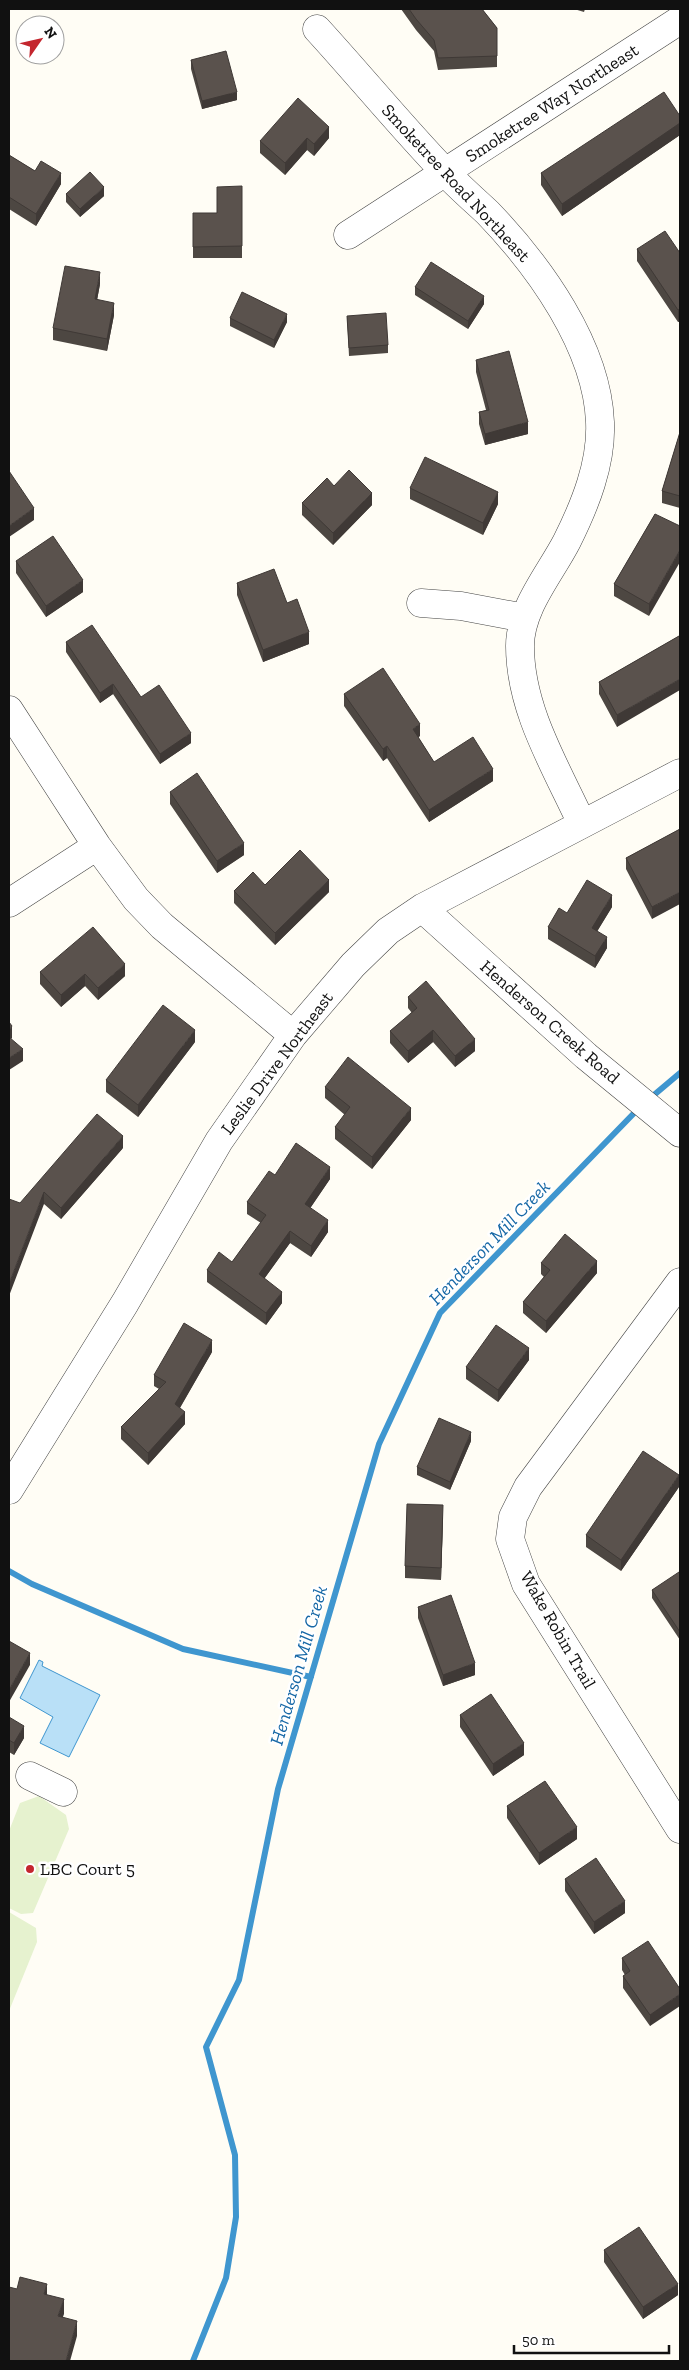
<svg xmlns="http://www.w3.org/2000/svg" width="689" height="2370" viewBox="0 0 689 2370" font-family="'Zilla Slab',serif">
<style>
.pitch{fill:#e6f2cf}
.water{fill:#b9e0f7;stroke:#3f96cf}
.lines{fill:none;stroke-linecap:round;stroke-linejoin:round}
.stream{stroke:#3f96cf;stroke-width:6}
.minor-casing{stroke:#444;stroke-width:29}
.minor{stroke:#fff;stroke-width:28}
.wall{fill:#4d4742}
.shaded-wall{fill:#3f3936}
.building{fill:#5a524d;stroke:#3f3936}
.poi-dot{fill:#c4262e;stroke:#fff;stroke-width:2}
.labels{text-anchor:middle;stroke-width:5;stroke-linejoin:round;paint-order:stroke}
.street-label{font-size:18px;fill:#111;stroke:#fff}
.poi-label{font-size:18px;fill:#111;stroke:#fff;text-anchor:start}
.water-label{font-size:19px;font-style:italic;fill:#1768a6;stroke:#fff}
</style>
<rect width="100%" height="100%" fill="#fffdf5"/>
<path class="pitch" d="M39,1796L66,1815L69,1829L33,1913L21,1914L9,1908V1831L20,1803Z
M9,1912L36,1928L37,1942L9,2011Z"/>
<path class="water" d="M39,1660L43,1662L42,1666L100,1695L69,1757L40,1743L53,1717L20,1698Z"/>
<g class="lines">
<path class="stream" d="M648,1100L680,1073
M9,1571L32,1584L183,1649L311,1677
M193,2361L226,2278L236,2217L235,2155L206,2047L239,1980L278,1789L379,1444L440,1313L639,1108"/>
<g class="minor-casing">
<path id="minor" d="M317,29C360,76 400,125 444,171C458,186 473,199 488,213C539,266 597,346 600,422C602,463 585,505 567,541C550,574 520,608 520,646C520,710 556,767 582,824
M348,235L680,20
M421,603L461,606L525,618
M9,710L97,846L136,899L162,926L293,1035
M9,903L97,846
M422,908L586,1056L680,1133
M680,1282L528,1487L513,1517L510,1539L526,1584L680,1829
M9,1490L125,1303L219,1141L293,1035L353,965L388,931L422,908L680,773
M30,1776L63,1792"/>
</g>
<use href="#minor" class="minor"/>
</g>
<path class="wall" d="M401,9H482L497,28V67L438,70L434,51L416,30Z
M574,9H585L584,12Z
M191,60L237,100L202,109L191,69Z
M680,116V135L562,216L541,185V173Z
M329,127V138L314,156L307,150L285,175L260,153V141Z
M9,155L35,171L61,184L36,226L9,209Z
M242,186V258H193V213H217Z
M66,194L104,196L80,217L66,202Z
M637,249L680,253V321L678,322L637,261Z
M100,284L97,300L114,315L107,351L53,340V328Z
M415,287L484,304L468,329L415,295Z
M347,316L388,345V353L349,356Z
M230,318L287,322L274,348L230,326Z
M476,360L528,434L485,445L479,424V412L486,410L476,372Z
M680,432V508L662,503V491Z
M334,486L372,505L333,545L302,515V503Z
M410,488L498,504L483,535L410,499Z
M655,514L649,616L614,596V584Z
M16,561L83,592L46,617L16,573Z
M237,583L287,603L309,644L263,662L237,595Z
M679,636L617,727L599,694V682Z
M66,642L141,697L191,743L160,764L113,694L100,703L66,652Z
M344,694L420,736L418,737L434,762L493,781L429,822L387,758L383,761L344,706Z
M170,792L244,855L217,873L170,804Z
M680,829L652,919L626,869V858Z
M265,885L329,892L275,945L234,903V891Z
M612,907L597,931L607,948L595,968L548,939V927L567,913Z
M40,972L125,976L98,1000L85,986L61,1007L40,984Z
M408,997L475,1051L455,1067L433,1042L408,1063L390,1043V1031L412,1013L408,1008Z
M195,1042L138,1117L106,1092V1080Z
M325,1087L411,1120L372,1169L335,1139V1127L345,1115L325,1098Z
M123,1148L61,1219L44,1204L20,1203Z
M275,1175L330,1179L310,1208L328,1232L311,1257L290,1243L264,1279L282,1303L266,1325L207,1282V1270L232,1262L261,1223L247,1214V1202Z
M541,1263L597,1273L546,1333L523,1313V1302L544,1277L541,1274Z
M212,1352L180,1408L185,1424L148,1465L121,1439V1427L159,1389L154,1386V1375Z
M529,1360L498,1402L466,1379V1367Z
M471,1441L450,1490L417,1475V1467Z
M679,1487L621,1571L586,1547V1535Z
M443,1517L441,1580L405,1578V1566Z
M680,1574V1640L652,1598V1590Z
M418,1607L475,1675L443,1686L418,1618Z
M460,1715L524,1755L493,1776L460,1727Z
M9,1717L24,1738L14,1755L9,1752Z
M507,1806L577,1839L539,1865L507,1818Z
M565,1879L625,1913L594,1934L565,1891Z
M622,1958L680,1989L650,2026L623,1988V1976L625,1975L622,1970Z
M604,2250L678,2295L643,2319L604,2262Z"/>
<path class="shaded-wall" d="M237,92V100L202,109V101Z
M680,123V135L562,216V204Z
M329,127V138L314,156V144Z
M307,138V150L285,175V163Z
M61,173V184L36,226V214Z
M104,187V196L80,217V209Z
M100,272V284L95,311V299Z
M484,296V304L468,329V321Z
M114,303V315L107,351V339Z
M680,309V321L678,322V310Z
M287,314V322L274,348V340Z
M528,422V434L485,445V434Z
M498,492V504L483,535V523Z
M372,493V505L333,545V533Z
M34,508V520L9,537V526Z
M680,550V562L649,616V604Z
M83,580V592L46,617V606Z
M309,632V644L263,662V650Z
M680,679V690L617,727V715Z
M113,684V694L100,703V693Z
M420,724V736L413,741V729Z
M191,733V743L160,764V754Z
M387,746V758L383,761V749Z
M493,769V781L429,822V810Z
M244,843V855L217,873V861Z
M329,880V892L275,945V933Z
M680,892V904L652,919V907Z
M612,895V907L592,940V928Z
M607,937V948L595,968V956Z
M125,964V976L98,1000V988Z
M85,974V986L61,1007V995Z
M12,1026V1038L9,1041V1030Z
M195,1030V1042L138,1117V1105Z
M433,1030V1042L408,1063V1051Z
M475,1039V1051L455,1067V1056Z
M23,1049V1061L9,1070V1058Z
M411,1108V1120L372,1169V1157Z
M123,1136V1148L61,1219V1208Z
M330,1167V1179L305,1216V1204Z
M44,1192V1204L9,1296V1284Z
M328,1220V1232L311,1257V1246Z
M290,1231V1243L259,1286V1274Z
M597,1261V1273L546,1333V1321Z
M282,1292V1303L266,1325V1313Z
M212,1340V1352L175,1416V1404Z
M529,1348V1360L498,1402V1390Z
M185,1412V1424L148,1465V1453Z
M471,1432V1441L450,1490V1482Z
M679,1475V1487L621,1571V1560Z
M443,1505V1517L441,1580V1568Z
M30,1653V1665L9,1702V1690Z
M475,1663V1675L443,1686V1675Z
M24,1726V1738L14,1755V1743Z
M524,1743V1755L493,1776V1764Z
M577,1827V1839L539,1865V1853Z
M625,1901V1913L594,1934V1922Z
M680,1994V2006L650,2026V2015Z
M47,2284V2299L44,2294Z
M678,2284V2295L643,2319V2307Z
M64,2299V2314L58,2331V2316Z
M77,2321V2336L70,2361H66Z"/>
<path class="building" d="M409,9H482L497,28V56L438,58L434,40L416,19Z
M226,51L237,92L202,101L191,60Z
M664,92L680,116V123L562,204L541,173Z
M298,98L329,127L314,144L307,138L285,163L260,141Z
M9,155L35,171L41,161L61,173L36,214L9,197Z
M90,172L104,187L80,209L66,194Z
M242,186V246L193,247V213H217V187Z
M665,231L680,253V309L678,310L637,249Z
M431,262L484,296L468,321L415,287Z
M65,266L100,272L95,299L114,303L107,339L53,328Z
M242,292L287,314L274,340L230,318Z
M386,313L388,345L349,348L347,316Z
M509,351L528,422L485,434L479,412L489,410L476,360Z
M680,432V496L662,491Z
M425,457L498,492L483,523L410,488Z
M349,470L372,493L333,533L302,503L327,478L334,486Z
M9,471L34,508L9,526Z
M655,514L680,526V550L649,604L614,584Z
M53,536L83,580L46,606L16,561Z
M274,569L287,603L297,599L309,632L263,650L237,583Z
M92,625L141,697L159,685L191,733L160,754L113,684L100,693L66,642Z
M679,636L680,638V679L617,715L599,682Z
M383,668L420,724L413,729L434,762L473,737L493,769L429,810L387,746L383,749L344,694Z
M197,773L244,843L217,861L170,792Z
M680,829V892L652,907L626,858Z
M300,850L329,880L275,933L234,891L253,872L265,885Z
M587,880L612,895L592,928L607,937L595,956L548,927L559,908L567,913Z
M93,927L125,964L98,988L85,974L61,995L40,972Z
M426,981L475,1039L455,1056L433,1030L408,1051L390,1031L417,1008L408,997Z
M163,1005L195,1030L138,1105L106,1080Z
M9,1022L12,1026L9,1030Z
M9,1037L23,1049L9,1058Z
M348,1057L411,1108L372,1157L335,1127L350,1107L325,1087Z
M97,1114L123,1136L61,1208L44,1192L9,1284V1199L20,1203Z
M296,1143L330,1167L305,1204L328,1220L311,1246L290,1231L259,1274L282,1292L266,1313L207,1270L219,1252L232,1262L266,1215L247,1202L269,1171L275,1175Z
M565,1234L597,1261L546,1321L523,1302L550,1270L541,1263Z
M184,1323L212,1340L175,1404L185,1412L148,1453L121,1427L166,1382L154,1375Z
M496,1325L529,1348L498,1390L466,1367Z
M439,1418L471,1432L450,1482L417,1467Z
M643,1451L679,1475L621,1560L586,1535Z
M407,1504L443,1505L441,1568L405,1566Z
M679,1572L680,1574V1632L652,1590Z
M451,1595L475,1663L443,1675L418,1607Z
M9,1641L30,1653L9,1690Z
M491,1694L524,1743L493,1764L460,1715Z
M9,1717L24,1726L14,1743L9,1740Z
M545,1781L577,1827L539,1853L507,1806Z
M596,1858L625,1901L594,1922L565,1879Z
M648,1941L680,1989V1994L650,2015L623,1976L630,1971L622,1958Z
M639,2227L678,2284L643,2307L604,2250Z
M20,2277L47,2284L44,2294L64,2299L58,2316L77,2321L66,2361H9V2287L17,2289Z"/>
<circle class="poi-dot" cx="30" cy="1869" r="5"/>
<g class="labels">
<g class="street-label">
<text transform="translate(552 103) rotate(-33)" y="6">Smoketree Way Northeast</text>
<text transform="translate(456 183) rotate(47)" y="6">Smoketree Road Northeast</text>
<text transform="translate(550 1022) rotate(41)" y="6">Henderson Creek Road</text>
<text transform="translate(277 1063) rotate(-53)" y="6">Leslie Drive Northeast</text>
<text transform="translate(558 1630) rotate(60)" y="6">Wake Robin Trail</text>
</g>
<g class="poi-label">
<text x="40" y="1875">LBC Court 5</text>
</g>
<g class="water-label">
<text transform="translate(489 1242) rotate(-46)" y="7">Henderson Mill Creek</text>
<text transform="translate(298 1665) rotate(-74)" y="7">Henderson Mill Creek</text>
</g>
</g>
<rect width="689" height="2370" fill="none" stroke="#111111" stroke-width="20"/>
<g transform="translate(40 40) rotate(56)"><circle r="24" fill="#ffffff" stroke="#a0a0a0"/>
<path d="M0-4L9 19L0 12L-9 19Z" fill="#c4262e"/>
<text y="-8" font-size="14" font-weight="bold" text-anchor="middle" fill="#111111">N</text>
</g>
<path d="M514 2345v8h155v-8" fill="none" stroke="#111111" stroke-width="2.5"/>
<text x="522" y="2345" font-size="15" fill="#111111" stroke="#ffffff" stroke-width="4" paint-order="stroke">50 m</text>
</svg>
